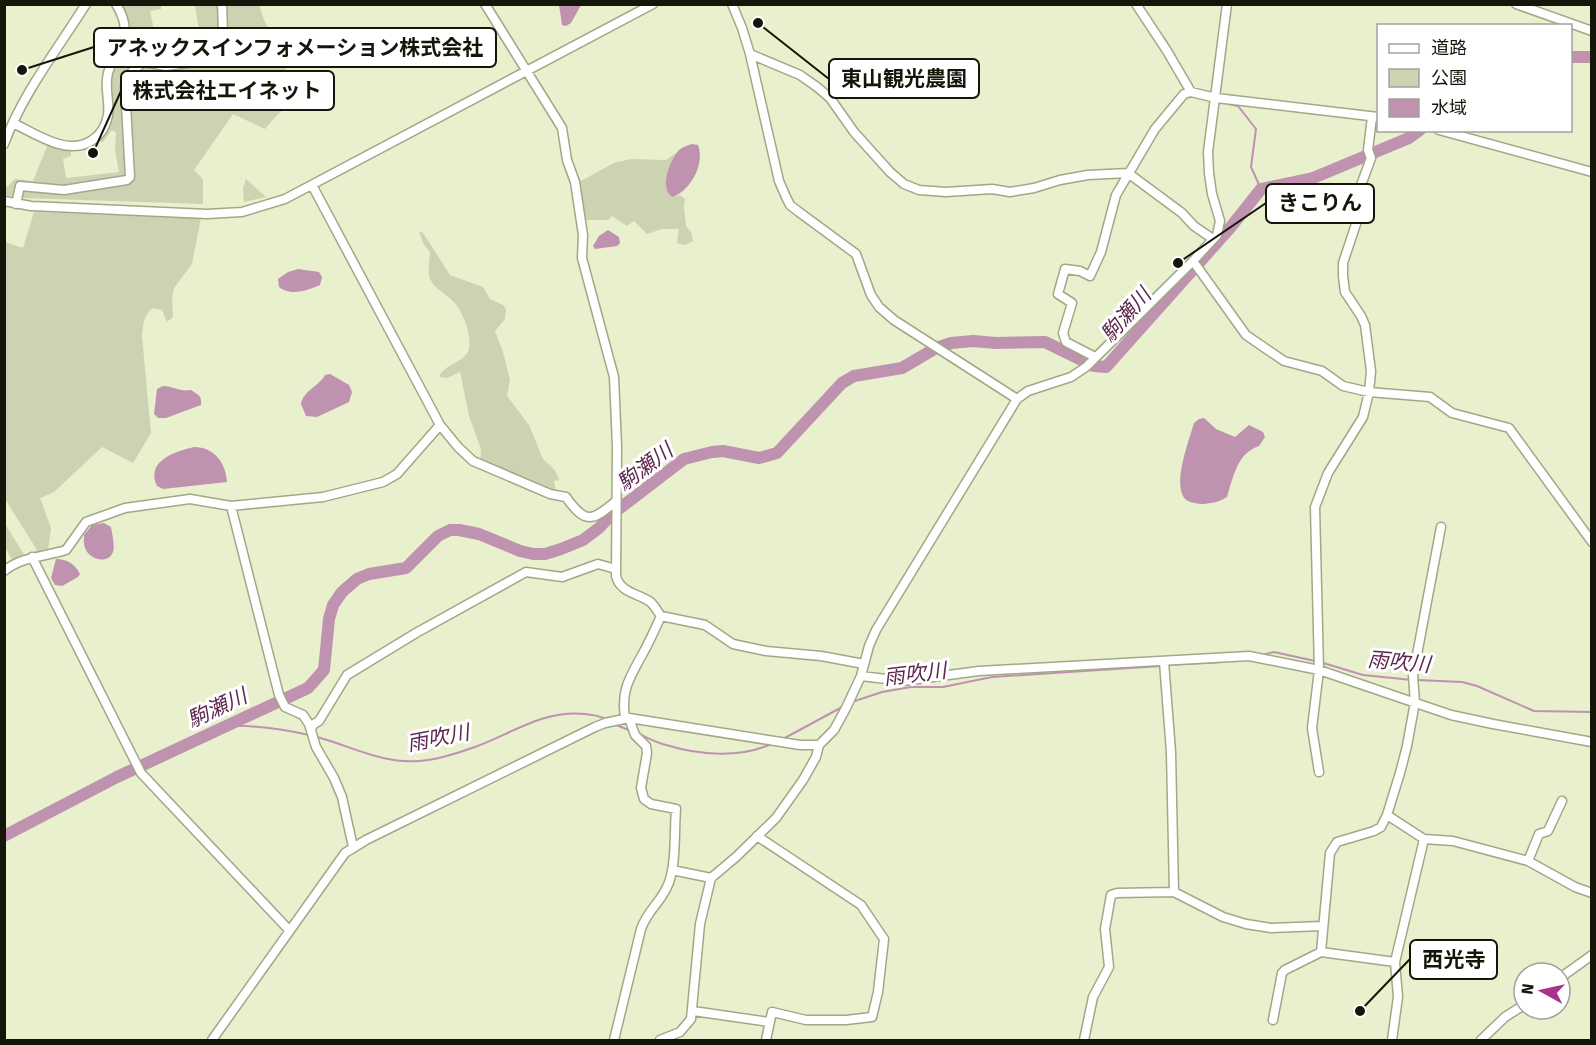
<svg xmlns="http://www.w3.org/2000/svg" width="1596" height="1045" viewBox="0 0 1596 1045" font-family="'Fira Sans','Noto Sans JP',sans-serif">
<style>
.green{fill:#ccd3b2}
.water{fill:#bf92b0}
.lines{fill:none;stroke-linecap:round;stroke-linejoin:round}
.stream{stroke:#bf92b0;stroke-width:2}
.river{stroke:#bf92b0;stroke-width:12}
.minor-casing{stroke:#a1a887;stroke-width:11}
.minor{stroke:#fff;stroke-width:8}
.labels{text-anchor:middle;stroke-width:6;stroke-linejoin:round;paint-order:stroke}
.water-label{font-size:21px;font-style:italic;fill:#5e274f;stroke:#fff}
.leader{fill:none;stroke:#14160a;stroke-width:2}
.callout-dot{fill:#14160a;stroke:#fff;stroke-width:2}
.callout{fill:#fff;stroke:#14160a;stroke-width:2}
.callout-label{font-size:21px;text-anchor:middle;font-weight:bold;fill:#14160a}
</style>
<rect width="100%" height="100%" fill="#e8f0cd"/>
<path class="green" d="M121,5H163H161V9L150,11L154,30L129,40L130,27Z
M195,5H259L264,20L282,54L295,100L276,116L265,129L233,114L194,170L203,179V204L21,198L5,195L4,186L7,187L15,179L33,181L48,144L71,150V156L63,159L66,178L119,172L115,150L116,133L112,130L102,143L100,140L109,84L114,65L126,46L142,42L144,47L200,37Z
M679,151L668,170L673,197L680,195L685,199C682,208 686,216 686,226L691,232L693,241L685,245L677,243L679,229H662L647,234L634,221L627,226L612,216L608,220H583L577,183L614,163L631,159L666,160Z
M246,179L266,197L244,202L243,188Z
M34,212L201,218L192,264L174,288L172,297L173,317L167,322L162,310L153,308C143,315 143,326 142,336L151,433L133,463L102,447L54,492L40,498L51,528L48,551L12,560L5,547L4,522L25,556L37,550L5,499V242L23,248Z
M419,231L423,233L450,275L483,287L490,299L503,305L506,309L505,319L495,331L503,352L510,380L507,396L529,425L543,459L555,470L559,480L554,481L556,493L480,463L481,449L469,416L460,372L447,378L439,377C445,363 465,363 469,349C472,336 463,312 454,302C447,295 434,288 430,279C427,271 430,260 430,252L423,243Z"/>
<path class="water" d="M559,5H581L571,23L566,26L562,25Z
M692,144L698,145C705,164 691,190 673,197C658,189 670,160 679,150C683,147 688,145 692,144Z
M608,230L619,237L620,243L617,246L595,249L593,246L599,236Z
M298,269L319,272L322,277L320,285C307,291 290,296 279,287L278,279L288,272Z
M330,374L349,385L352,392L349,402L317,417L306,416L301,404C303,391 318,387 325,375Z
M163,386C174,386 179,392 191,390C198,395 202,395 201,405L166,418H158L154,414L157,389Z
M1204,418L1216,429L1235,437L1249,425L1263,432L1265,437L1259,446C1237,453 1233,478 1227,497C1219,502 1210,504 1200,504C1194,503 1186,502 1183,496C1174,480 1189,440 1194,423L1199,419Z
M194,447C214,447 226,463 227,482L163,489L157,486C145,461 176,451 194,447Z
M104,523L111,527C112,534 115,545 113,552C108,565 90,559 86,550C83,545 84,540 84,535L92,525Z
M56,559C67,559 75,564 80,574L78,577L62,586L55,585L51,578Z"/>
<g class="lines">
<path class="stream" d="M1164,38L1175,56
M1229,104L1238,106L1256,129L1251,167L1261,189
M1262,655L1274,652L1315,661
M1320,662L1363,675L1412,680
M1167,665L1224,662
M1417,680L1462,682L1477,686L1534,711L1592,712
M852,702L882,692L911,687H943L992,677L1161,666
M614,724L631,731
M228,726C256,725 282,729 309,735
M639,734C648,738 657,743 666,745C699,755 741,759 773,743
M317,737C351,746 382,764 419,761C437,760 455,754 472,748C510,735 543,709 585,714C593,715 600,715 607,720
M781,740L844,706"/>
<path class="river" d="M1570,57H1592
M4,836L117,777L308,688L324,670L329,619L333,605L342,592L357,579L369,574L406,568L438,536L450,530H459L479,534L520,551L533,554H545L561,549L583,540L599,528L611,515L684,459L712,452L723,451L759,458L777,453L842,383L854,376L902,368L936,348L951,343L973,341L996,343L1045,342L1094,366L1106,367L1230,228L1261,189L1313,178L1409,138L1420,130"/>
<g class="minor-casing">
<path id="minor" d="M485,4L562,128L567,160L575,182L583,235L582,258L614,377L617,447L616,576C620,592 636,593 649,601C654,604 657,611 661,616L705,625L733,644L766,651L821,656L864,664
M732,4L742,28L750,54L779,181L786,197L790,205L799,212L856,254L871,295L879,307L894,320L1017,399
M1136,4L1167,51L1191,92
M1516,4L1592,31
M750,54L800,75L817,87L830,98L854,132L890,172L904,184L919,190L946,192L992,189L1010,192L1034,188L1060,180L1088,175L1128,173L1182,213L1194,226L1213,239
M13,123C36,134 67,156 91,141C101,135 106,126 108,115C110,101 104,87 108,73C116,45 136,36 116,4
M1439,130L1592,172
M4,144C23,93 57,50 86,4
M312,185L440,425L458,447L473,461L550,494L566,497C585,524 592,522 616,501
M4,201L31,206L207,214L242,212L285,199L653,4
M16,204L20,186L64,190L127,180L130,177L125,87C127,74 134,69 144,62L166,66L224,58L222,4
M1193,261L1246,335L1284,361L1322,371L1343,386L1369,392L1430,397L1452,413L1509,428L1592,542
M1095,357L1066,342L1063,333L1072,303L1058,294L1065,269L1080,271L1090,276L1101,252L1116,195L1155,129L1184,94L1191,92L1216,98L1378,117
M231,506L279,695L285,707L303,715L309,724L316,747L334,778L342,797L353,847
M32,557L141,773L289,930
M4,571C23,556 44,557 66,550L86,522L125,508L190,499L231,506L323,497L383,482L397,474L440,425
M1164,662L1171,752L1174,892
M861,676L903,681L979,671L1249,656L1319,670L1451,715L1493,724L1592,742
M625,718C621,690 629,679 642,655C649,643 655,629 661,616
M311,729L314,724L319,721L347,675L416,633L526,572L562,577L598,564L616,569
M1319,772L1312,728L1319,670L1315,507L1328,473L1363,417L1369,392L1371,371L1365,325L1361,316L1345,292L1343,276V263L1356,224L1360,188L1371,158L1368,150L1372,117
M1387,815L1424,839L1453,841L1528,861L1575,887L1592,893
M757,836L861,905L884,939L878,992L872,1017L846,1020H806L772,1012L766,1040
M1528,861L1539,834L1548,831L1562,801
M672,870L711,878
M1395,962L1321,952L1330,853L1337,842L1374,831L1381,827L1387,815L1400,773L1407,746L1415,702L1413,676L1441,527
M1560,978L1592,955
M693,1011L769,1022
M1273,1020L1282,973L1285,970L1321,952
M212,1040L345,853L366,840L595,727L605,723L629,718L800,745H819
M614,1040L641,929C648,910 658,905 666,889C677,870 674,831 676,809L651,804L644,799L641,788L647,753L646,746L635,735L629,718
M660,1040L680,1032L691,1019L700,924L711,878L736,857L776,818L803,780L816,757L819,745L834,730L846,708L861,676L869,646L876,630L1017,399L1028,391L1071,377L1086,367L1193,261L1217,235L1220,221L1212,194L1209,173L1208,152L1227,4
M1084,1040L1093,997L1109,967L1105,929L1111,895L1117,893L1174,892L1223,917L1246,924L1271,928L1322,926
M1392,1040L1398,997L1395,962L1424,839
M1481,1040L1505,1017L1524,1005"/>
</g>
<use href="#minor" class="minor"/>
</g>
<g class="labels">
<g class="water-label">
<text transform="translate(1126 315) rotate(-49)" y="7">駒瀬川</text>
<text transform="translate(645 467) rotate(-37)" y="7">駒瀬川</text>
<text transform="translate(1399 662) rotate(5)" y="7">雨吹川</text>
<text transform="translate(915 674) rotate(-7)" y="7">雨吹川</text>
<text transform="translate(217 708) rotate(-25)" y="7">駒瀬川</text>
<text transform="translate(438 738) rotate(-11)" y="7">雨吹川</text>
</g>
</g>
<path class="leader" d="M22 70L94 47M758 23L829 79M93 153L121 91M1178 263L1266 203M1360 1011L1410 959"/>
<g class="callout-dot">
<circle cx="22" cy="70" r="6"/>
<circle cx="758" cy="23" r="6"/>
<circle cx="93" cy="153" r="6"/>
<circle cx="1178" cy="263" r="6"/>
<circle cx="1360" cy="1011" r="6"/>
</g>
<g class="callout">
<rect x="94" y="28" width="402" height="39" rx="6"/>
<rect x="829" y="59" width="150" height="39" rx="6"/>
<rect x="121" y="71" width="213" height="39" rx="6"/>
<rect x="1266" y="184" width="108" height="39" rx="6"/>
<rect x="1410" y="940" width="87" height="39" rx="6"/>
</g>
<g class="callout-label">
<text x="295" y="55">アネックスインフォメーション株式会社</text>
<text x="904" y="86">東山観光農園</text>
<text x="227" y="98">株式会社エイネット</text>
<text x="1320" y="210">きこりん</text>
<text x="1454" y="967">西光寺</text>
</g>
<rect width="1596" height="1045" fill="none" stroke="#14160a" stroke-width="12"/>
<rect x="1377" y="24" width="195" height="108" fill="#ffffff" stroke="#a1a29d" stroke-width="1.5"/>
<rect x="1389" y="44" width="30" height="9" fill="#ffffff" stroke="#a1a29d" stroke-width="1.5"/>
<text x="1431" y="54" font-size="18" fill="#14160a">道路</text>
<rect x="1389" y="69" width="30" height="18" fill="#ccd3b2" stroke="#a1a29d" stroke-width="1.5"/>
<text x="1431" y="84" font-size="18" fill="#14160a">公園</text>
<rect x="1389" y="99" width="30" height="18" fill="#bf92b0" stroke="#a1a29d" stroke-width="1.5"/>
<text x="1431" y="114" font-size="18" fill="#14160a">水域</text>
<g transform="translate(1542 991) rotate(278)"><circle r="28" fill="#ffffff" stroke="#a1a29d" stroke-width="1.5"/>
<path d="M0-4.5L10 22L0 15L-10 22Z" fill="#a8338c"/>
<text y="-9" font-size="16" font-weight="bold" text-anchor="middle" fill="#14160a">N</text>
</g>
</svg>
